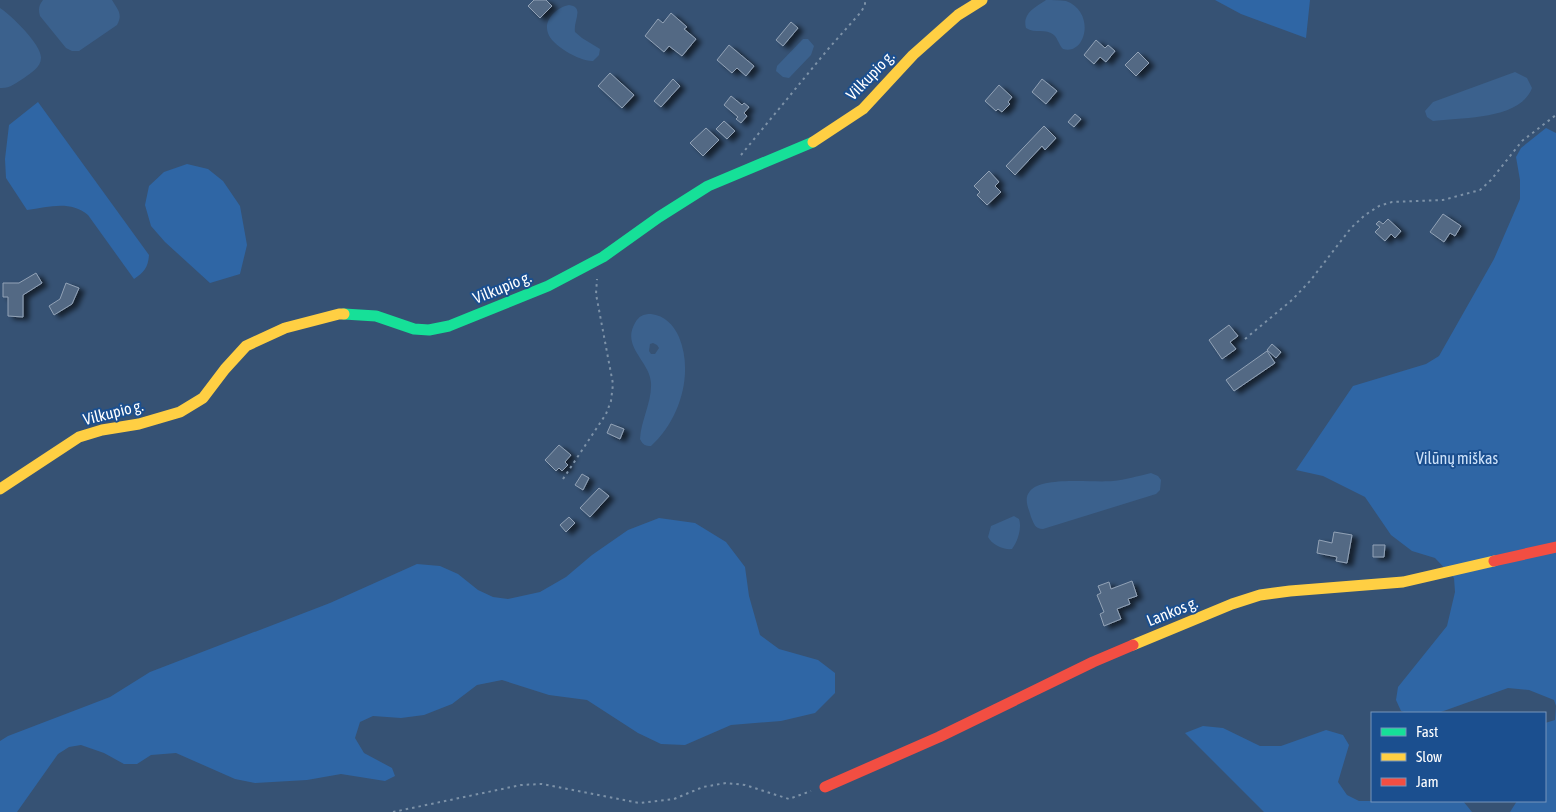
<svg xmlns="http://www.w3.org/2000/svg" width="1556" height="812" viewBox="0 0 1556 812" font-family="'Asap Condensed',sans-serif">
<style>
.green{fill:#2f66a5}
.water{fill:#3b618d;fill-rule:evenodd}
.building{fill:#526984;stroke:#92a2b6;filter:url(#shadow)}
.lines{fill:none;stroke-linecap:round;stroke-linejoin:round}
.path{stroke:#7d92a8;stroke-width:2;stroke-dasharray:2.5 4;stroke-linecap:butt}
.fast{stroke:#16e098;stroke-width:11}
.slow{stroke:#ffcf43;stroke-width:11}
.jam{stroke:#f24e42;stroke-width:11}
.labels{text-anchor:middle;stroke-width:4;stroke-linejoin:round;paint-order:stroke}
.street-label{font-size:16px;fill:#fff;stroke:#1b4f8f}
.park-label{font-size:16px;fill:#cfe3fa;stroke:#1b4f8f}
</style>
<defs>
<filter id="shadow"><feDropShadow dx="5.5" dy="3" stdDeviation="2.5" flood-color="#0009"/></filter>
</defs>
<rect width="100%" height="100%" fill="#365274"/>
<path class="green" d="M1215,0H1310L1306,38L1241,14Z
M38,102L149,255C148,268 144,272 134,279L88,215C70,200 49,207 27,210L6,178L5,159L9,125Z
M1546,128L1556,133V812H1510L1517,801H1545V723L1555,720L1556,706L1554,700L1529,690L1508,688L1438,713H1407L1401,711L1396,700L1398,687L1447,626L1455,592L1454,578L1435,558L1412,551L1391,535L1365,497L1323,476L1296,470L1353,386L1426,364L1439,356L1494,259L1520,199V180L1516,157L1521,148Z
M187,164L208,169L223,181L240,206L247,245L240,274L210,283L165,242L151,226L145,205L149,186L164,172Z
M659,518L695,523L726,542L745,567L749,596L760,635L779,649L818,660L835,673V693L815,713L781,721L731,725L685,745L661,744L638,733L587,700L549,695L502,680L477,685L452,704L424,715L401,718L373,716L360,722L355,738L364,753L392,768L395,776L385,781L341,774L307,780L255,783L235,779L176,753L151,755L137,764H124L104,753L81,745L69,747L58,754L17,812H0V741L8,736L110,697L150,672L330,603L417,564L440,566L458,574L478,590L493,597L508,599L540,592L566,577L592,555L628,530Z
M1203,726L1223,728L1260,746H1281L1326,730L1343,735L1349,745L1338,782L1347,795L1359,801H1463L1472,812H1264L1185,733Z"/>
<path class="water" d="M43,0H112C118,10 123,14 117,25L79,51H72L66,48L40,16C38,9 39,5 43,0Z
M1046,0C1052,0 1060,0 1066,1C1096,12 1086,56 1063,49C1059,45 1058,39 1054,35C1046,28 1035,34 1026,28C1022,13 1036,7 1046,0Z
M569,5C585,7 573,21 575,32L582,38L600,49L599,55L593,61C581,62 551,45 548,33C543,20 557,7 569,5Z
M0,8C11,15 42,45 41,58C41,67 31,73 24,78C16,83 9,89 0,88Z
M803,39H808L814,46L811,55L789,78L783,77L776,71L777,66Z
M1515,72L1527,78L1532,88C1520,120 1462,117 1433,121L1427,117L1425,111L1433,102Z
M651,314C665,316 673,324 679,337C694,373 680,420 651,446C645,446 643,445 640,439C641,420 652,402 651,383C650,361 621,347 635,323C639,316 643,314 651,314ZM653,343L657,345L659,348L655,354H651L649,351L650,344Z
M1151,473L1158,476L1161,480L1160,490L1156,494L1043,529C1035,529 1034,524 1031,517C1029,509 1023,499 1030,491C1043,476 1093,483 1113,481C1125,480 1138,476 1151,473Z
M1014,516L1019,519C1022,528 1018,541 1012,549C1004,550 992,545 988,537L991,526Z"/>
<path class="building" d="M534,0H546L552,6L540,18L528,6Z
M671,13L687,27L684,29L696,39L682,56L669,46L664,52L645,36L658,19L663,23Z
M791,22L798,28L783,46L776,40Z
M1096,40L1105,48L1108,45L1115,51L1106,62L1100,57L1094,64L1084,55Z
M729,45L754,66L746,76L737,68L732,73L717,60Z
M1138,52L1149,63L1136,76L1125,65Z
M610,73L634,95L622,108L598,86Z
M673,79L680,86L661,107L654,101Z
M1042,79L1057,91L1046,104L1032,92Z
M999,85L1012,97L1008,102L1010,104L1002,112L998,109L996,111L985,101Z
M731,96L742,105L744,103L749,107L744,113L747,116L741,123L736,119L738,117L724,105Z
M1075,114L1081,119L1074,127L1068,122Z
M724,121L735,131L727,139L716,129Z
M1044,126L1056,138L1045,150L1042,146L1015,175L1006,166Z
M706,128L719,140L703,156L690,143Z
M989,171L999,182L995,186L1001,192L987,205L977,195L980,192L974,186Z
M1443,214L1461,226L1455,236L1450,233L1444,242L1430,232Z
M1388,219L1401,231L1395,238L1391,234L1385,241L1375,232L1380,227L1376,224L1379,221L1383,224Z
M36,273L42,283L23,295V317L8,316V297H3V283H19Z
M66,283L79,288L72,304L54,315L49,306L60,299Z
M1229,325L1238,336L1230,342L1236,349L1222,359L1209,340Z
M1272,344L1281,352L1276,358L1267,350Z
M1267,351L1275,363L1234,391L1226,380Z
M611,424L624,429L620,439L607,433Z
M559,445L571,455L565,462L568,465L562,471L559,468L556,471L545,460Z
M582,474L589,478L583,490L575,485Z
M599,488L609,496L590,517L580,508Z
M569,517L575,523L566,532L560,525Z
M1334,532L1352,535L1347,563L1336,561L1337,557L1317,553L1319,540L1332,543Z
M1373,545H1385L1384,557H1373Z
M1132,581L1137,596L1128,599L1130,604L1117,609L1121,619L1104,626L1100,614L1104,612L1097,595L1101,593L1098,586L1109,582L1111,589Z"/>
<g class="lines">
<path class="path" d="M741,155L829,48L861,12L865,5V0
M1245,339L1292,300L1310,281L1351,228L1365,215L1379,206L1392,202L1443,200L1480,190L1491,180L1522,141L1556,115
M563,479L606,414L611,401L613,384L596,294L597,279
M393,812L521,785L542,784L639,803L674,799L703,787L726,783L745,785L789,799L811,791"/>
<path class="fast" d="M344,314L376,316L414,329L429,330L449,326L548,286L603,257L659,217L708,186L813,142"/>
<path class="slow" d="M813,142L863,109L913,55L958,15L982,0
M0,489L79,437L102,430L139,424L180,412L203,398L225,369L246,346L285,328L339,314H344
M1133,645L1232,604L1260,595L1290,591L1403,582L1494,561"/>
<path class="jam" d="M1494,561L1556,547
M825,787L939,737L1093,662L1133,645"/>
</g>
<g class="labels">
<g class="street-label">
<text transform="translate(870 75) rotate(-46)" y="6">Vilkupio g.</text>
<text transform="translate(502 287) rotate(-22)" y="6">Vilkupio g.</text>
<text transform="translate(113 412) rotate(-14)" y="6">Vilkupio g.</text>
<text transform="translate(1172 611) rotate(-22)" y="6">Lankos g.</text>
</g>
<g class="park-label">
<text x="1457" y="464">Vilūnų miškas</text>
</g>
</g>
<rect x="1371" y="712" width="175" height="90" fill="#1b4f8f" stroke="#7695bc"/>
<rect x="1381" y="728" width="25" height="8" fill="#16e098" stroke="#7695bc"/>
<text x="1416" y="737" font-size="15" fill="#ffffff">Fast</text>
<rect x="1381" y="753" width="25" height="8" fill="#ffcf43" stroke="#7695bc"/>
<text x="1416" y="762" font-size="15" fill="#ffffff">Slow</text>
<rect x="1381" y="778" width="25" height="8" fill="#f24e42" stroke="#7695bc"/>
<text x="1416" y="787" font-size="15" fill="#ffffff">Jam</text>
</svg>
